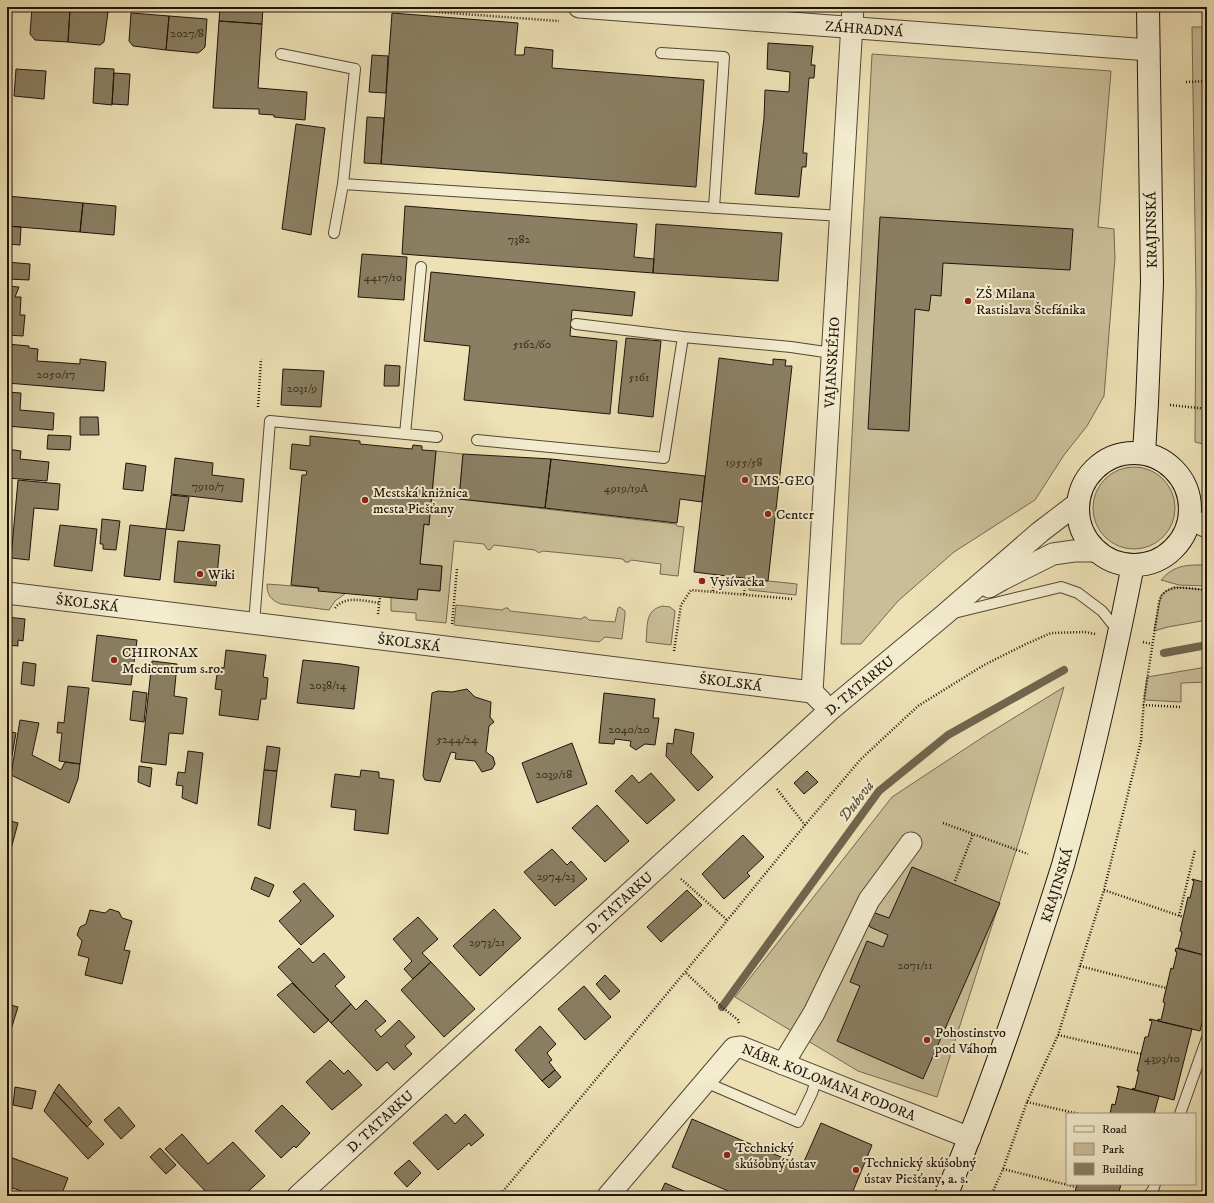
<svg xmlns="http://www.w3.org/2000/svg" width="1214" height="1203" viewBox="0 0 1214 1203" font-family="'IM FELL DW Pica',serif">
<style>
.green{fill:#cabe98;stroke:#746952}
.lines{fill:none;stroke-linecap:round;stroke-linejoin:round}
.stream{stroke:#70654e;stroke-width:8}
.building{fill:#8a7f63;stroke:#1e140b}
.lane-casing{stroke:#524736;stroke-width:12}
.street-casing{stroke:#524736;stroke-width:23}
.secondary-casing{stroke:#1e140b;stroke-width:24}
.path{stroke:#1e140b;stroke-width:2.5;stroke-dasharray:1 2;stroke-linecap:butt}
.lane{stroke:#f3eccf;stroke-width:10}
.street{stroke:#f3eccf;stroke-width:21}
.secondary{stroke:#f3eccf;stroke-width:22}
.poi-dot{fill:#8f2418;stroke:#f3eccf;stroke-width:1.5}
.labels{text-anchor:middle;stroke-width:4;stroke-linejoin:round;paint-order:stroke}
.number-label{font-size:12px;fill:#392f21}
.street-label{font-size:14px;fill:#1e140b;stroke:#f3eccf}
.poi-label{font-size:14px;fill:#1e140b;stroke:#f3eccf;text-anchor:start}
.water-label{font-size:15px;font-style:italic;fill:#5c513d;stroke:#f3eccf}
</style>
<rect width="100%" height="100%" fill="#ede1b5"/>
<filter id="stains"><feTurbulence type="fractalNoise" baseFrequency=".005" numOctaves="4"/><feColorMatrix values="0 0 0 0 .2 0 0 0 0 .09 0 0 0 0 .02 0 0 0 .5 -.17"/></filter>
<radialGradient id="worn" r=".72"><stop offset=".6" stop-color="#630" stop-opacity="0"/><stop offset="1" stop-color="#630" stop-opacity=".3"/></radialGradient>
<path class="green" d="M1192,27H1207V190L1206,191L1207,445L1195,442L1196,293Z
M872,54L1111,71L1098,227L1114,229L1115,258L1104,396L1087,426L1064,455L1035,500L954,552L898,601L861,644H841Z
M436,451L463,454L459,499L676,524L677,526L684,527L678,576L660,574L661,564L631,560L629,562H625L623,559L543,551C539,553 538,553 535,550L494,545L490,550L487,549L484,544L454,541L446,623L416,620V613L391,611V597L417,599L418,589L440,591L442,566L420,564L424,524L429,525Z
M1093 508a41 41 0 1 1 82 0a41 41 0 1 1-82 0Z
M1207,565V586L1179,585L1161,580C1175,564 1188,565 1207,565Z
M750,579L797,584L796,595L749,590Z
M267,584L319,588L318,590L346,593L335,601L329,610L281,604C270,600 267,594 267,584Z
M1174,587L1207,590V620L1168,627L1154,631L1161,595L1166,591Z
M456,605L502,610L505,608H508L510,611L581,619L584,617H586L589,620L615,622L618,608L620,607L625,611V615L622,639L605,637L599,642L454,625Z
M663,606L670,607L675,611L671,645L646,642C648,626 644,610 663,606Z
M1207,667V682L1181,683V702L1144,700L1147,677Z
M1064,687L1021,835L937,1097L858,1071L735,997L892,797L986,735Z"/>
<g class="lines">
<path class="stream" d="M1164,653L1207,645
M722,1007L879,791L948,735L1064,670"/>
</g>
<path class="building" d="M32,7L70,9L68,42L35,40L30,34Z
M220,7H263L262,24L219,21Z
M70,9L108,12L104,42L100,45L68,42Z
M131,13L169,16L166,50L133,46L129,41Z
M392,13L518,23L515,55H524L525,47L553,50L552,68L704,80L696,187L381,164Z
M169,16L207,19L205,47L202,50L198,53L166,50Z
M219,21L262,24L258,88L307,92L305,120L274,117V115L259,114V109L213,108Z
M768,43L813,46L811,65H815L814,78H809L803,153H807L806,167H802L799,197L755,194L764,118L765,90L789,92L790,72L767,69Z
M372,55L388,56L386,93L369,92Z
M95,68L114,69L112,105L93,103Z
M16,69L46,71L44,99L14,96Z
M114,73L130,74L128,105L112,104Z
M367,117L384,118L381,164L364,163Z
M296,124L325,128L311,235L282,229Z
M7,196L83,203L80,232L7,226Z
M83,203L116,206L114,235L80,232Z
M405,206L637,224L634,257L654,259L653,273L402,254Z
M880,217L1073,229L1070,270L943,263L941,296L931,295L929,311L915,309L909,431L868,429Z
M656,224L782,233L778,281L653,273Z
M7,226L21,227L20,245L7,244Z
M362,254L407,257L404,300L358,297Z
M7,262L30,264L29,280L7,279Z
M431,272L635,292L632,316L572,310L570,336L617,341L610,414L464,400L470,346L424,341Z
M7,286L19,287L15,297H21L20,315H25L23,336L7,335Z
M626,338L661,341L653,417L618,413Z
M7,344L29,346V348L38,349L37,361L80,364V359L106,362L104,391L7,383Z
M719,358L773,365V359L786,360L785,366H792L768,581L694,572Z
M385,365L400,366L399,386H384Z
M283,369L324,371L321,407L281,405Z
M7,392L21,393L20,410L54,413L53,430L7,426Z
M80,417H98L99,435H80Z
M48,435L71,436L70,450L47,449Z
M310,436L360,441V444L412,449L413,445L422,446V450L436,451L429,525L424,524L420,564L442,566L440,591L418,589L417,600L318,591L319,588L291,585L302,475H306L307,471L290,469L292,444L310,446Z
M7,442V449L21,451L20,459L49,462L47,481L7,478Z
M463,454L551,459L545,508L459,499Z
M175,458L213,463L212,475L244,479L242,502L171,494Z
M551,459L705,476L702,502L680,499L677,523L545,508Z
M126,463L146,466L143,491L123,489Z
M18,480L60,484L58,510L34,508L29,560L11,558Z
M171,495L189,497L184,531L166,529Z
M7,514L11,515L7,562Z
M102,519L120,521L116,550L103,549V544H100Z
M60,525L97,529L92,571L54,566Z
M130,525L166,529L160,580L124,576Z
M178,541L220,545L216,586L174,582Z
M7,617L25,619L23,641L18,640V646L7,645Z
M97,635L137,640L131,685L92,681Z
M226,650L266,655L263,677L268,678L266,699H261L258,720L219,715L222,690L215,689L218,667L224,668Z
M303,660L341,664L359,667L354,709L297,703Z
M152,661L177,664L174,696L187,698L183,734L169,733L166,765L141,762Z
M23,662L36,664L34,686L21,684Z
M68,686L89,688L80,764L59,761L62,733H57L58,722L64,723Z
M467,689L475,697L491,702L490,717L494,722L489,726L486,752L493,757L495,764L492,769L482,772L475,761L455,759L456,753L451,752L440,782L425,780L423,776L432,693L438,691L452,692Z
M133,691L147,693L144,722L130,720Z
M604,693L655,699L653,718H659L655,745L645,744L636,750L630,746L631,741L615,739L614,744L599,743Z
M20,720L39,723L32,755L61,770L65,762L80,764L78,779L69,803L11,775Z
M675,729L694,733L691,753L713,777L698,791L666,756L667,743L673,744Z
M7,731L16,733L12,756L7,755Z
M572,743L587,784L537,803L522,763Z
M267,746L280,748L277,771L264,770Z
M188,751L203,753L197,804L182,798L183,786L176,785L178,772L185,773Z
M139,766L152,768L150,787L138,782Z
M264,770L277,771L270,829L258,825Z
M361,770L379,772V778L394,780L388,834L354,830L356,810L331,807L335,774L360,777Z
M807,771L818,782L804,794L794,783Z
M651,773L675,800L647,824L615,791L632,775L639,783Z
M597,805L629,841L605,862L572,828Z
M7,820L18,823L11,849L7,848Z
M743,835L764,857L747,873L750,876L724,899L702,874Z
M552,849L567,865L571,861L587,879L555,906L524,872Z
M912,867L1000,903L923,1079L837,1041L860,986L850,982L867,941L883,947L888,935L870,927L868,918L875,913L889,918Z
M255,877L274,885L269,897L251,889Z
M1192,879L1207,883V956L1178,948L1182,932L1180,931L1188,897L1190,898L1194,881L1192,880Z
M304,883L334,916L301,945L279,921L301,901L293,892Z
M687,890L702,905L661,942L647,927Z
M110,909L119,912L122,918L132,921L124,950L130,951L122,984L85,975L89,958L78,955L82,941L77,935L80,927L86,924L90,910L105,913Z
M494,909L521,938L480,976L453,946Z
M418,917L438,939L422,953L431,962L413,979L404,969L412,961L393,939Z
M299,948L313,963L324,953L345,977L335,986L351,1004L331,1023L278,967Z
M1176,948L1207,956V1001L1200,1031L1158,1021V1019L1161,1020L1165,1003L1163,1002L1171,968L1173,969L1177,952L1175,951Z
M431,962L475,1009L444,1037L401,990Z
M605,975L620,991L610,1000L596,984Z
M292,983L329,1020L314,1033L277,995Z
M584,986L611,1017L585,1040L558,1009Z
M366,1000L386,1021L375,1030L381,1037L399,1020L415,1037L405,1046L412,1054L394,1070L387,1062L377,1071L331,1023L351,1004L356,1010Z
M7,1004L18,1007L9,1036H7Z
M1150,1019L1192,1029L1174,1100L1132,1089L1133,1088L1135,1089L1139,1071H1137L1145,1037H1148L1152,1021L1149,1020Z
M540,1026L556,1044L547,1053L552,1060L549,1062L555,1070L542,1081L515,1050Z
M330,1060L344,1074L348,1070L362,1085L332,1110L306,1082Z
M555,1070L561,1077L549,1088L542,1081Z
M59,1084L92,1122L87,1127L54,1092Z
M1117,1086L1159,1096L1154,1114H1110L1112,1104L1115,1105L1119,1088L1117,1087Z
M15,1087L36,1091L32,1109L13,1105Z
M54,1092L104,1144L88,1159L44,1111Z
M282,1105L310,1133L296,1148L294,1146L281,1158L255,1131Z
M119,1107L135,1126L121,1139L104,1120Z
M446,1114L455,1124L465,1114L484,1135L471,1146L469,1143L438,1170L413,1143Z
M692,1119L802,1166L821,1123L872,1145L851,1196H740L672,1167Z
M182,1134L208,1164L233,1142L265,1176L243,1196H210L165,1149Z
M160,1148L176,1165L166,1174L150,1157Z
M7,1156L68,1178L61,1196H54L51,1194L50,1196H35L7,1186Z
M409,1160L421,1173L407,1187L394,1173Z
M665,1183L691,1194L690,1196H659Z
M1077,1184H1121L1118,1196H1074Z"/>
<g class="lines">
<g class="lane-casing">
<path id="lane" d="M661,53L724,57L714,208
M281,54L355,69L343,184L334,233
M343,184L841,216
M576,324L683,337L791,347L832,353
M405,434L421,267
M477,440L664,458L683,337
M954,613L1061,587L1078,593L1102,611L1118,631
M254,623L270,421L437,437
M705,1082L798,1122L812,1093L817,1077
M1180,1114L1207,1038
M1148,1196L1153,1190L1155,1184"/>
</g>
<g class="street-casing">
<g id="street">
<path id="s1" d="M579,7L1149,50"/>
<path d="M1190,519L1207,527"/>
<path d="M989,587L1003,579L1053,554L1074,551H1097"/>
<path id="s2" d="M7,593L812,692"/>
<path id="s3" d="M821,701L812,692L853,7"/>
<path d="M783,1064L814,1013L869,900L911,843"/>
<path id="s4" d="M298,1196L830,710L944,615L1040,532L1078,503"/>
<path id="s5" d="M608,1196L734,1048L741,1047L970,1138"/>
</g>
</g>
<g class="secondary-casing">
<g id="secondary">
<circle cx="1134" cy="509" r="56"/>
<path d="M1144,453L1147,403L1152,283L1148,7"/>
<path id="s6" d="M946,1196C974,1128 999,1060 1022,991C1036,949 1050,907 1063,865C1091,766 1113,666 1133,565"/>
</g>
</g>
<path class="path" d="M367,7L559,21
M1186,82L1207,81
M1170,405L1207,409
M258,407L261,359
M713,591L715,575
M744,594L746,578
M335,608C345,595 365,601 379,603
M378,614L380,597
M452,624L457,569
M1143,642L1152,644
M674,651L681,605L691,590L793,599
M1143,705L1181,707
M777,789L805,825
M943,823L1028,854
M681,879L727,920
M955,881L973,834
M1104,890L1183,917
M1179,916L1195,850
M1080,966L1166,988
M739,1023L738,1020L722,1007L685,972L805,825L861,759L918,706L984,665L1026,644L1051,633L1085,632L1095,634
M1058,1035L1141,1054
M1027,1102L1079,1114
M1003,1169L1076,1187
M499,1196L685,972
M991,1196L1003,1169L1027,1102L1058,1035L1104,890L1141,741L1144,700L1159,602C1165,581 1189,589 1207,590"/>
<use href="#lane" class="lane"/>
<use href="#street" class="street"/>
<use href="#secondary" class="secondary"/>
</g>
<g class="poi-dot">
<circle cx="968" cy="301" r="4"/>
<circle cx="745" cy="480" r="4"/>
<circle cx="365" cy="500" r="4"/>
<circle cx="768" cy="514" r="4"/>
<circle cx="200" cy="574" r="4"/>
<circle cx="702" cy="581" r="4"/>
<circle cx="114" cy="660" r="4"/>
<circle cx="927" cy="1040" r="4"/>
<circle cx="727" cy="1155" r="4"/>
<circle cx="856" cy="1170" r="4"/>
</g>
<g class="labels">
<g class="number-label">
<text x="187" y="37">2027/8</text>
<text x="519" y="243">7382</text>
<text x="383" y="281">4417/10</text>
<text x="532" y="348">5162/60</text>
<text x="56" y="378">2050/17</text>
<text x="639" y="381">5161</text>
<text x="302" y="392">2031/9</text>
<text x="744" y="466">1955/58</text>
<text x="208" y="490">7910/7</text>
<text x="626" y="492">4919/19A</text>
<text x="328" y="689">2038/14</text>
<text x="629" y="733">2040/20</text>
<text x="457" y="743">5244/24</text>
<text x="554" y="778">2039/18</text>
<text x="556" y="880">2974/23</text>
<text x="487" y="946">2973/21</text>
<text x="915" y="969">2071/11</text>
<text x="1162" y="1062">4393/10</text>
</g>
<g class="street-label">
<text dy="5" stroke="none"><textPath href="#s1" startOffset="286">ZÁHRADNÁ</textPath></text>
<text transform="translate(1151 230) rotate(-91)" y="5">KRAJINSKÁ</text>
<text dy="5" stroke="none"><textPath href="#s3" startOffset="343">VAJANSKÉHO</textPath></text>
<text dy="5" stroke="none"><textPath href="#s2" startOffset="81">ŠKOLSKÁ</textPath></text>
<text dy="5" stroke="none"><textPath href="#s2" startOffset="405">ŠKOLSKÁ</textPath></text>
<text dy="5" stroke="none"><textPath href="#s2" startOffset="729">ŠKOLSKÁ</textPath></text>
<text dy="5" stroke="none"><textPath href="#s4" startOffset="759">D. TATARKU</textPath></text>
<text dy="5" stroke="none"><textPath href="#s6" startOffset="330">KRAJINSKÁ</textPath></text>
<text dy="5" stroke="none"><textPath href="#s4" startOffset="435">D. TATARKU</textPath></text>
<text dy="5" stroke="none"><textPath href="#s5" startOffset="296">NÁBR. KOLOMANA FODORA</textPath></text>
<text dy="5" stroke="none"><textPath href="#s4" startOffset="111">D. TATARKU</textPath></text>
</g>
<g class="poi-label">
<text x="976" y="298">ZŠ Milana<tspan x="976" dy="16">Rastislava Štefánika</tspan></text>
<text x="753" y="485">IMS-GEO</text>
<text x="373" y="497">Mestská knižnica<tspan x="373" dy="16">mesta Piešťany</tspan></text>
<text x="776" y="519">Center</text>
<text x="208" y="579">Wiki</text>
<text x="710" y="586">Vyšívačka</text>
<text x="122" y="657">CHIRONAX<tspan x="122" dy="16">Medicentrum s.ro.</tspan></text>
<text x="935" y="1037">Pohostinstvo<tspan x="935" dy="16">pod Váhom</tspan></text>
<text x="735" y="1152">Technický<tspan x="735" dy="16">skúšobný ústav</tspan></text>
<text x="864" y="1167">Technický skúšobný<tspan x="864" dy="16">ústav Piešťany, a. s.</tspan></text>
</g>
<g class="water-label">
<text transform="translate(856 801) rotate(-52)" y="5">Dubová</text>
</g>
</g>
<rect width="1214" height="1203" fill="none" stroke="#ede1b5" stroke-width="24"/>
<rect x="8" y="8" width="1198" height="1187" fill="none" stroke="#1e140b" stroke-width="2"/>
<rect x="12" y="12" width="1190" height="1179" fill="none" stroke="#1e140b"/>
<rect x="1066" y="1113" width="130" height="72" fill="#f3eccf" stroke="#9e9681"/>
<rect x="1074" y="1126" width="20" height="6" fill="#f3eccf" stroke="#9e9681"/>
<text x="1102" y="1133" font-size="12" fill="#1e140b">Road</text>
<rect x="1074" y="1143" width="20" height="12" fill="#cabe98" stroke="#9e9681"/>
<text x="1102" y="1153" font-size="12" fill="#1e140b">Park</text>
<rect x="1074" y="1163" width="20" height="12" fill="#8a7f63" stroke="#9e9681"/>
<text x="1102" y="1173" font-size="12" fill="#1e140b">Building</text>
<rect width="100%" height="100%" filter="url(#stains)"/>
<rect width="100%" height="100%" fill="url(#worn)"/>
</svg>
